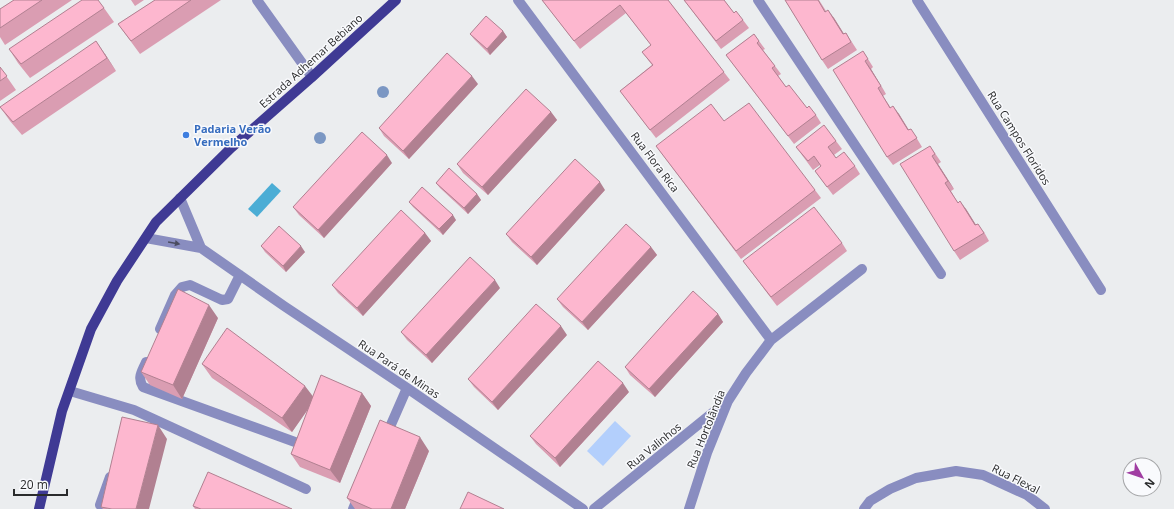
<svg xmlns="http://www.w3.org/2000/svg" width="1174" height="509" viewBox="0 0 1174 509" font-family="'Open Sans',sans-serif">
<style>
.park{fill:#b3cffc}
.water{fill:#4badd5}
.lines{fill:none;stroke-linecap:round;stroke-linejoin:round}
.minor{stroke:#898dc0;stroke-width:10}
.major{stroke:#3f3a94;stroke-width:10}
.tree{fill:#7b97c3}
.wall{fill:#da9db2}
.shaded-wall{fill:#b18091}
.building{fill:#fdb7cf;stroke:#b18091}
.oneway{fill:#4b4d60}
.shop-dot{fill:#3f7fe0;stroke:#f9fafd;stroke-width:1.5}
.labels{text-anchor:middle;stroke-width:3;stroke-linejoin:round;paint-order:stroke}
.street-label{font-size:11px;fill:#2a2b2c;stroke:#f9fafd}
.shop-label{font-size:11px;font-weight:bold;fill:#366cbe;stroke:#f9fafd;text-anchor:start}
</style>
<rect width="100%" height="100%" fill="#ebedef"/>
<path class="park" d="M615,421L631,436L603,466L587,451Z"/>
<path class="water" d="M272,183L281,191L257,217L248,209Z"/>
<g class="lines">
<path class="minor" d="M257,0L312,77
M518,0L771,340
M758,0L941,274
M917,0L1101,290
M180,198L201,248
M146,238L201,248L284,306L407,388L583,509
M160,329L175,295L182,287L190,285L222,300L228,299L240,275
M146,362C142,372 137,377 143,387L295,442
M70,391L134,410L306,489
M386,436L407,388
M100,505L110,477
M353,509L359,494
M594,509L726,402
M689,509L707,453L728,401L746,373L771,340L862,269
M864,509L870,501L890,489L916,478L956,471L983,475L1027,495L1045,509"/>
<path class="major" d="M39,509L62,411L91,329L117,281L156,222L231,148L312,77L396,0"/>
</g>
<g class="tree">
<circle cx="383" cy="92" r="6"/>
<circle cx="320" cy="138" r="6"/>
</g>
<path class="wall" d="M14,0H72L5,45L0,37V9Z
M131,0H144L135,6Z
M155,0H221L140,54L118,24Z
M542,0H668L730,80L656,138L620,91L652,65L642,52L651,45L626,13L580,49Z
M684,0H724L734,13L743,20L749,28L721,49Z
M785,0H819L826,11L834,18L844,34L846,33L857,50L828,69L822,60Z
M104,8L114,22L30,78L18,63L9,49Z
M503,31L507,37L490,55L474,39L470,34Z
M754,34L765,49L763,50L781,74L778,76L786,87L807,108L816,115L821,123L794,144L726,55Z
M863,51L873,67L871,69L886,94L883,96L891,108L899,114L909,130L916,137L922,147L893,165L887,157Z
M105,54L116,71L22,135L10,121L0,107Z
M0,67L16,90L0,101Z
M478,84L409,159L384,136L379,128Z
M551,112L557,120L488,195L463,173L457,164Z
M836,141L842,149L834,155L836,158L855,166L860,174L833,195L815,171L821,166L820,165L813,170L796,147Z
M656,146L815,190L821,198L741,259Z
M930,146L941,162L938,164L954,189L951,191L958,203L966,209L976,225L984,232L989,241L960,260L954,251Z
M392,163L324,238L299,215L293,207Z
M436,183L477,194L481,200L468,214L440,188Z
M605,190L537,265L512,242L506,234Z
M409,202L456,220L443,235L413,207Z
M425,233L431,241L363,316L338,293L332,285Z
M842,243L847,251L777,306L743,261Z
M261,246L305,252L286,272L265,252Z
M651,247L657,255L588,330L563,307L557,299Z
M500,288L432,363L407,340L401,332Z
M718,314L723,322L655,397L630,375L625,367Z
M218,318L182,399L150,385L141,372Z
M567,335L498,410L474,387L468,379Z
M202,364L313,397L362,393L371,406L340,483L300,467L291,454L309,408L292,432L212,378Z
M629,392L560,467L536,444L530,436Z
M429,451L405,509H355L347,498Z
M193,506L292,509H195Z
M101,507L112,509H103Z"/>
<path class="shaded-wall" d="M828,10L834,18L849,42L843,34Z
M503,31L507,37L490,55L487,49Z
M96,41L105,54L116,71L107,58Z
M865,61L871,69L886,94L881,86Z
M472,76L478,84L409,159L403,151Z
M893,106L899,114L914,139L908,130Z
M551,112L557,120L488,195L482,187Z
M387,155L392,163L324,238L318,230Z
M932,156L938,164L954,189L948,181Z
M600,182L605,190L537,265L531,257Z
M477,194L481,200L468,214L464,208Z
M960,201L966,209L981,233L975,225Z
M453,215L456,220L443,235L439,229Z
M425,233L431,241L363,316L357,308Z
M301,246L305,252L286,272L283,266Z
M651,247L657,255L588,330L582,322Z
M495,280L500,288L432,363L426,355Z
M209,305L218,318L182,399L173,385Z
M718,314L723,322L655,397L649,389Z
M561,326L567,335L498,410L492,402Z
M623,383L629,392L560,467L555,458Z
M305,386L315,399L292,432L282,418Z
M362,393L371,406L340,483L330,470Z
M158,425L167,439L149,509H136Z
M420,437L429,451L405,509H391Z"/>
<path class="building" d="M14,0H42L0,28V9Z
M82,0H98L104,8L21,64L9,49Z
M155,0H191L131,41L118,24Z
M542,0H668L724,72L650,130L620,91L653,65L642,52L651,45L620,5L574,41Z
M684,0H724L734,13L736,11L743,20L716,41Z
M785,0H818L825,12L828,10L843,34L846,33L851,42L822,60Z
M486,16L503,31L487,49L470,34Z
M754,34L759,41L757,43L775,66L772,68L786,87L789,85L807,108L809,106L816,115L788,136L726,55Z
M96,41L107,58L13,122L0,107Z
M863,51L868,59L865,61L881,86L878,88L890,108L893,106L908,130L911,129L917,138L887,157L833,70Z
M447,53L472,76L403,151L379,128Z
M0,67L7,76L0,81Z
M526,89L551,112L482,187L457,164Z
M749,103L815,190L736,251L656,146L711,104L724,121Z
M824,125L836,141L828,147L836,158L844,152L855,166L827,187L815,171L821,166L814,156L808,161L796,147Z
M362,132L387,155L318,230L293,207Z
M930,146L935,154L932,156L948,181L945,183L958,203L960,201L975,225L978,224L984,233L954,251L900,164Z
M575,159L600,182L531,257L506,234Z
M449,168L477,194L464,208L436,183Z
M422,187L453,215L439,229L409,202Z
M814,207L842,243L771,297L743,261Z
M401,210L425,233L357,308L332,285Z
M626,224L651,247L582,322L557,299Z
M279,226L301,246L283,266L261,246Z
M470,257L495,280L426,355L401,332Z
M178,289L209,305L173,385L141,372Z
M693,291L718,314L649,389L625,367Z
M536,304L561,326L492,402L468,379Z
M227,328L305,386L282,418L202,364Z
M598,361L623,383L555,458L530,436Z
M321,375L362,393L330,470L291,454Z
M122,417L158,425L136,509H112L101,507Z
M380,420L420,437L391,509H372L347,498Z
M208,472L292,509H201L193,506Z
M468,492L504,509H460Z"/>
<defs><path id="oneway-solid" d="M-6-.8H1V-3.2L6.5 0L1 3.2V.8H-6Z"/></defs>
<use class="oneway" href="#oneway-solid" transform="translate(174 243) rotate(10)"/>
<circle class="shop-dot" cx="186" cy="135" r="4"/>
<g class="labels">
<g class="street-label">
<text transform="translate(311 61) rotate(-42)" y="4">Estrada Adhemar Bebiano</text>
<text transform="translate(1019 138) rotate(58)" y="4">Rua Campos Floridos</text>
<text transform="translate(655 162) rotate(53)" y="4">Rua Flora Rica</text>
<text transform="translate(399 369) rotate(34)" y="4">Rua Pará de Minas</text>
<text transform="translate(706 429) rotate(-68)" y="4">Rua Hortolândia</text>
<text transform="translate(654 446) rotate(-39)" y="4">Rua Valinhos</text>
<text transform="translate(1016 479) rotate(27)" y="4">Rua Flexal</text>
</g>
<g class="shop-label">
<text x="194" y="133">Padaria Verão<tspan x="194" dy="13">Vermelho</tspan></text>
</g>
</g>
<g transform="translate(1142 477) rotate(130)"><circle r="19" fill="#f9fafd" stroke="#a6a7a9"/>
<path d="M0-3L7 15L0 10L-7 15Z" fill="#a03da2"/>
<text y="-6" font-size="11" font-weight="bold" text-anchor="middle" fill="#2a2b2c">N</text>
</g>
<path d="M14 489v6h53v-6" fill="none" stroke="#2a2b2c" stroke-width="2"/>
<text x="20" y="489" font-size="12" fill="#2a2b2c" stroke="#f9fafd" stroke-width="3" paint-order="stroke">20 m</text>
</svg>
